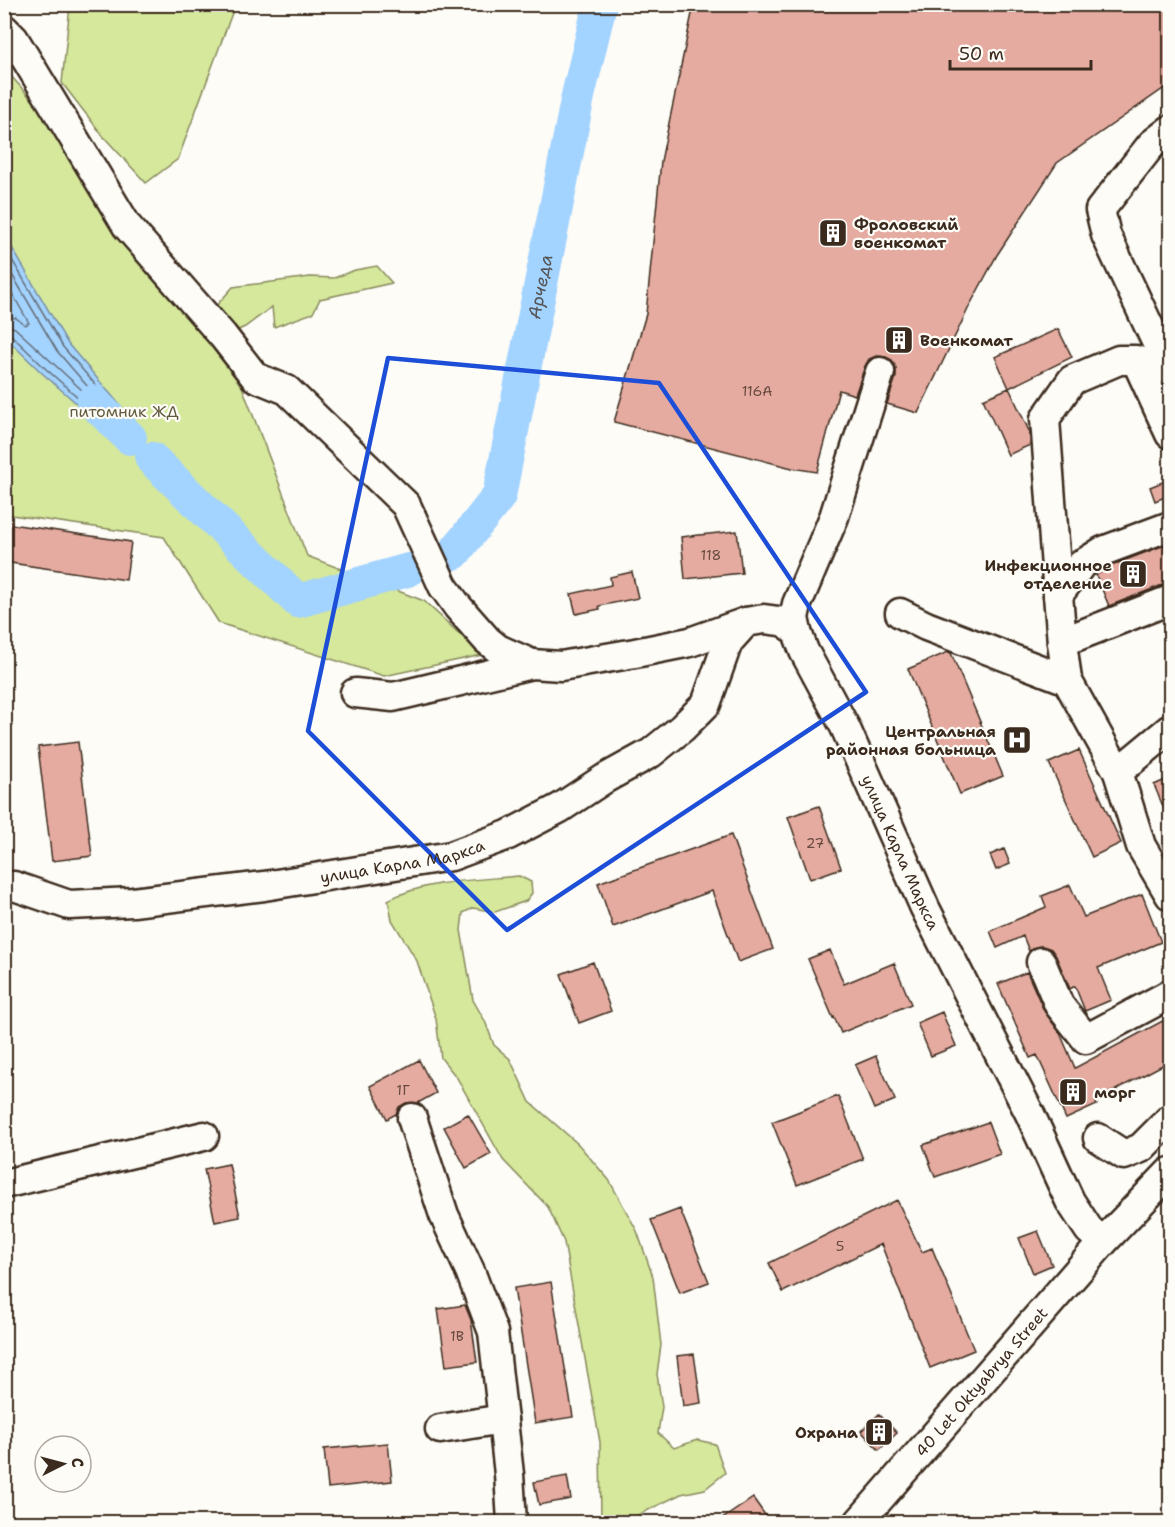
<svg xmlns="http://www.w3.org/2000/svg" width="1175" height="1527" viewBox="0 0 1175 1527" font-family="'Shantell Sans',sans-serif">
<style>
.green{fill:#d5e89c;stroke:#88895d;stroke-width:1.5}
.water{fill:#a3d3ff;stroke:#798fa5;stroke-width:1.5}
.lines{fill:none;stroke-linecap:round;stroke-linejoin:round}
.shore{stroke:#656e78;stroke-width:1.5}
.river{stroke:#a3d3ff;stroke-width:34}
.building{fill:#e5aba0;stroke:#3b2a1e;stroke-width:1.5}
.minor-casing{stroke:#3b2a1e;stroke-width:33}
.minor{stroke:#fdfcf7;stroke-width:28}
.marked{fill:none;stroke:#1d4ed8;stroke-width:4.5;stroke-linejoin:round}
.labels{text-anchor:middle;stroke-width:4.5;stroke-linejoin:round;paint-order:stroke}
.number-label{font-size:14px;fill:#664a3e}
.poi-label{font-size:16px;font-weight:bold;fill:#3b2a1e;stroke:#fdfcf7;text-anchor:start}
.park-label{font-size:16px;fill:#625a3e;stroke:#fdfcf7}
.street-label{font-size:16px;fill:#3b2a1e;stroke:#fdfcf7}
.water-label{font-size:18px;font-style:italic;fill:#555456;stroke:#fdfcf7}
</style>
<rect width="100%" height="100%" fill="#fdfcf7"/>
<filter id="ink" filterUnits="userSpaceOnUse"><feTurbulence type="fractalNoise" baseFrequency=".0167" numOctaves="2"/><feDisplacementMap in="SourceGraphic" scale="12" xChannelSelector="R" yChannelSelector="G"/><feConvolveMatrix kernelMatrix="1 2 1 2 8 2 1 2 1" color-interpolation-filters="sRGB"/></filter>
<g filter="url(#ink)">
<path class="green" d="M70,5H235L178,159L146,183L103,136L62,83Z
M4,68L215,307L233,287L310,277L334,278L355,270L377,266L392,283L320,299L313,313L274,327L272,307L245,327L223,337L307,556L424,601L482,655L384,676L219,623L164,537L5,514Z
M519,876L531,882L532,893L526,901L495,912L473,908L463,913L461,930L473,1000L485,1021L494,1045L510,1059L530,1102L578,1144L609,1180L637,1231L653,1277L661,1345L657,1374L662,1407L658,1433L674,1448L697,1440L715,1444L725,1473L705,1489L681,1494L638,1515L636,1522H601L600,1442L564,1242L548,1207L503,1160L457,1078L441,1058L436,1019L417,961L392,920L388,900C427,880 476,880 519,876Z"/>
<path class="water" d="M4,234L68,344L142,431L116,438L42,373L5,337Z"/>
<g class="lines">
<path class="shore" d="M4,246L63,347L129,424V428L116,431L46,369L11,335L4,333
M4,261L57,351L88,387V391H83L15,328L4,325
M4,279L29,323L25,325L16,318L4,316"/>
<g class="river">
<path d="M93,402L130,438"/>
<path d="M152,459L298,601L408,570"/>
<path id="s1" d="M454,553L499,496L578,96L600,4"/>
</g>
</g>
<path class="building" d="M694,4H1170V84L1057,163L997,255L970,305L918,413L887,404L896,377V368L892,360L886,357L876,356L869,359L865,366L855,395L839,390L817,472L792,468L614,422L646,314L661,161Z
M1058,329L1072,357L1009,388L995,357Z
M1009,388L1030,433V445L1008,455L983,399Z
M1170,479V495L1155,501L1150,487Z
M4,523L131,542L126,580L4,562Z
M737,531L742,573L685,579L681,537Z
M1170,543V582L1109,606L1096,575L1110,566Z
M632,572L638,598L599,606L600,609L576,614L571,594L611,585L610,577Z
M948,652L951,653L1003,776L960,794L908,669Z
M78,742L92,856L52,861L38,747Z
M1079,750L1121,843L1092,857L1049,763Z
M1170,778V823L1154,785Z
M819,806L841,868L810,879L788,817Z
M731,835L773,949L738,962L712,891L613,927L598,883Z
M1004,849L1010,864L996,870L990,855Z
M1070,885L1084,917L1142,894L1161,942L1098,968L1111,1000L1085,1011L1075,986L1070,989L1056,956L1051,949L1042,946L1035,947L1029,951L1023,936L997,948L990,931L1046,907L1042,896Z
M830,950L844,984L894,963L911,1004L841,1033L834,1017L833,1018L808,959Z
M593,962L611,1011L579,1023L561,974Z
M1027,972L1044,1011L1060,1033L1075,1068L1170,1017V1061L1095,1101L1097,1105L1066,1119L1037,1055L1030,1058L998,984Z
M942,1012L956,1046L931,1056L917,1023Z
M876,1056L895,1100L874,1109L855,1065Z
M419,1060L436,1093L418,1103H406L399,1107L396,1114L387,1119L370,1086Z
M838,1096L863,1159L797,1185L772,1122Z
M468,1114L491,1154L466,1168L444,1127Z
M988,1122L1000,1154L935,1177L923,1145Z
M229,1164L240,1217L215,1222L204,1169Z
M897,1200L922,1252L932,1248L974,1350L930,1368L881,1244L783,1292L769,1263Z
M680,1209L709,1282L680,1293L651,1220Z
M1038,1231L1052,1265L1033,1273L1019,1238Z
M551,1282L573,1417L535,1423L514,1288Z
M465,1305L471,1320L477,1362L446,1366L438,1309Z
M694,1354L701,1403L683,1406L677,1356Z
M879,1414L897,1433L879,1450L861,1431Z
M388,1443L392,1481L328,1488L324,1449Z
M567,1476L571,1499L539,1505L534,1482Z
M753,1498L770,1522H718Z"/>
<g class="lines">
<g class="minor-casing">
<g id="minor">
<path d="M4,29L14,39L127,226L223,336L255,377L287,390L406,505L443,586L458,607L487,640L498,649L532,664"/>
<path d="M1170,130L1152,144L1100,210L1106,235L1170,371"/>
<path id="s2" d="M880,372L834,517L797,604L794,618L797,632L804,651L845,727L925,908L1030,1114L1070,1201L1089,1230L1103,1242"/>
<path d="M1058,595L1045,419L1072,380L1119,360H1136L1170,434"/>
<path d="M900,613L926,626L1067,680L1062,642L1170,600"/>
<path d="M1062,642L1058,595L1081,565L1103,551L1170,526"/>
<path d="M1067,680L1118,772"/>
<path d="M355,693L393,697L532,664L561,666L635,653L690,642L746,622L764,619L786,622L797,632"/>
<path d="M1170,729L1118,772L1141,846L1170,895"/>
<path id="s3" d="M4,887L14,886L69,905L133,902L264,886L451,856L508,835L560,808L604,779L651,753L682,728L706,704L728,642L746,622"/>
<path d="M1041,962L1059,1005L1086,1039L1170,994"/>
<path d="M412,1118L444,1215L470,1271L493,1332L509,1474L512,1522"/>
<path d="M1098,1138L1124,1155L1141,1148L1170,1119"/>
<path d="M4,1184L204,1136"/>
<path d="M440,1429L503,1419"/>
<path id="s4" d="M859,1522L1103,1242L1170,1172"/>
</g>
</g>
<use href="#minor" class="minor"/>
</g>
</g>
<path class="marked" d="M388,358L659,383L866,692L507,930L308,731Z"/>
<defs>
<g id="building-square" transform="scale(1.5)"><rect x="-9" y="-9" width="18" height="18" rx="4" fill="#3b2a1e" stroke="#fdfcf7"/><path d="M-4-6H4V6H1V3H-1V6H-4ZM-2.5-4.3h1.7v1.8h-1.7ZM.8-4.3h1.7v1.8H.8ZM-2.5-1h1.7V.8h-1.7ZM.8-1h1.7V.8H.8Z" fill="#fff"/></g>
<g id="hospital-square" transform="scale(1.5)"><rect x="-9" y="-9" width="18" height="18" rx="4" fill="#3b2a1e" stroke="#fdfcf7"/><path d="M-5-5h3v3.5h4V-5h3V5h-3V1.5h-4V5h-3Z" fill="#fff"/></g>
</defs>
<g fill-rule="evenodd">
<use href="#building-square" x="833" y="233"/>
<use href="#building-square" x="899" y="340"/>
<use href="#building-square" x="1133" y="574"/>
<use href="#hospital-square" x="1017" y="740"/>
<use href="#building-square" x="1073" y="1092"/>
<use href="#building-square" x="879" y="1432"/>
</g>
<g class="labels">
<g class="number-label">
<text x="757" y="396">116А</text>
<text x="711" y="560">118</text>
<text x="815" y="848">27</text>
<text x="403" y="1095">1Г</text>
<text x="840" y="1251">5</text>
<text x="457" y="1341">1В</text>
</g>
<g class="poi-label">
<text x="854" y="230">Фроловский<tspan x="854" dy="18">военкомат</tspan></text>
<text x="920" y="346">Военкомат</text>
<text x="1112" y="571" text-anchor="end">Инфекционное<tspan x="1112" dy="18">отделение</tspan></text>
<text x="996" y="737" text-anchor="end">Центральная<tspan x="996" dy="18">районная больница</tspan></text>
<text x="1094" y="1098">морг</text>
<text x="858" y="1438" text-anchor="end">Охрана</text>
</g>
<g class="park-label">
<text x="124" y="417">питомник ЖД</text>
</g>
<g class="street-label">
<text dy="6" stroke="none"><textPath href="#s2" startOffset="519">улица Карла Маркса</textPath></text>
<text dy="6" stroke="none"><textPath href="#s3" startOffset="405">улица Карла Маркса</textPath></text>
<text dy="6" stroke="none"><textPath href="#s4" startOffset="186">40 Let Oktyabrya Street</textPath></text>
</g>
<g class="water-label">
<text dy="6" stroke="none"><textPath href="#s1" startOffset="286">Арчеда</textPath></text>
</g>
</g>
<rect width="1175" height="1527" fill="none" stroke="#fdfcf7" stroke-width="24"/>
<rect x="12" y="12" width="1151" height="1503" fill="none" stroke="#3b2a1e" stroke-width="2" filter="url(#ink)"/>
<g transform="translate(63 1464) rotate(84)"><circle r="28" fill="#fdfcf7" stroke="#afa8a0" stroke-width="1.5"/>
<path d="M0-4.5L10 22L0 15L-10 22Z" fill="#3b2a1e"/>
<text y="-9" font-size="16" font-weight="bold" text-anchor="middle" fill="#3b2a1e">С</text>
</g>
<path d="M950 60v9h141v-9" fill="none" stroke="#3b2a1e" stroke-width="3"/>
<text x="959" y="60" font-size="18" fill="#3b2a1e" stroke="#fdfcf7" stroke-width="4.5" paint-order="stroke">50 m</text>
</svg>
